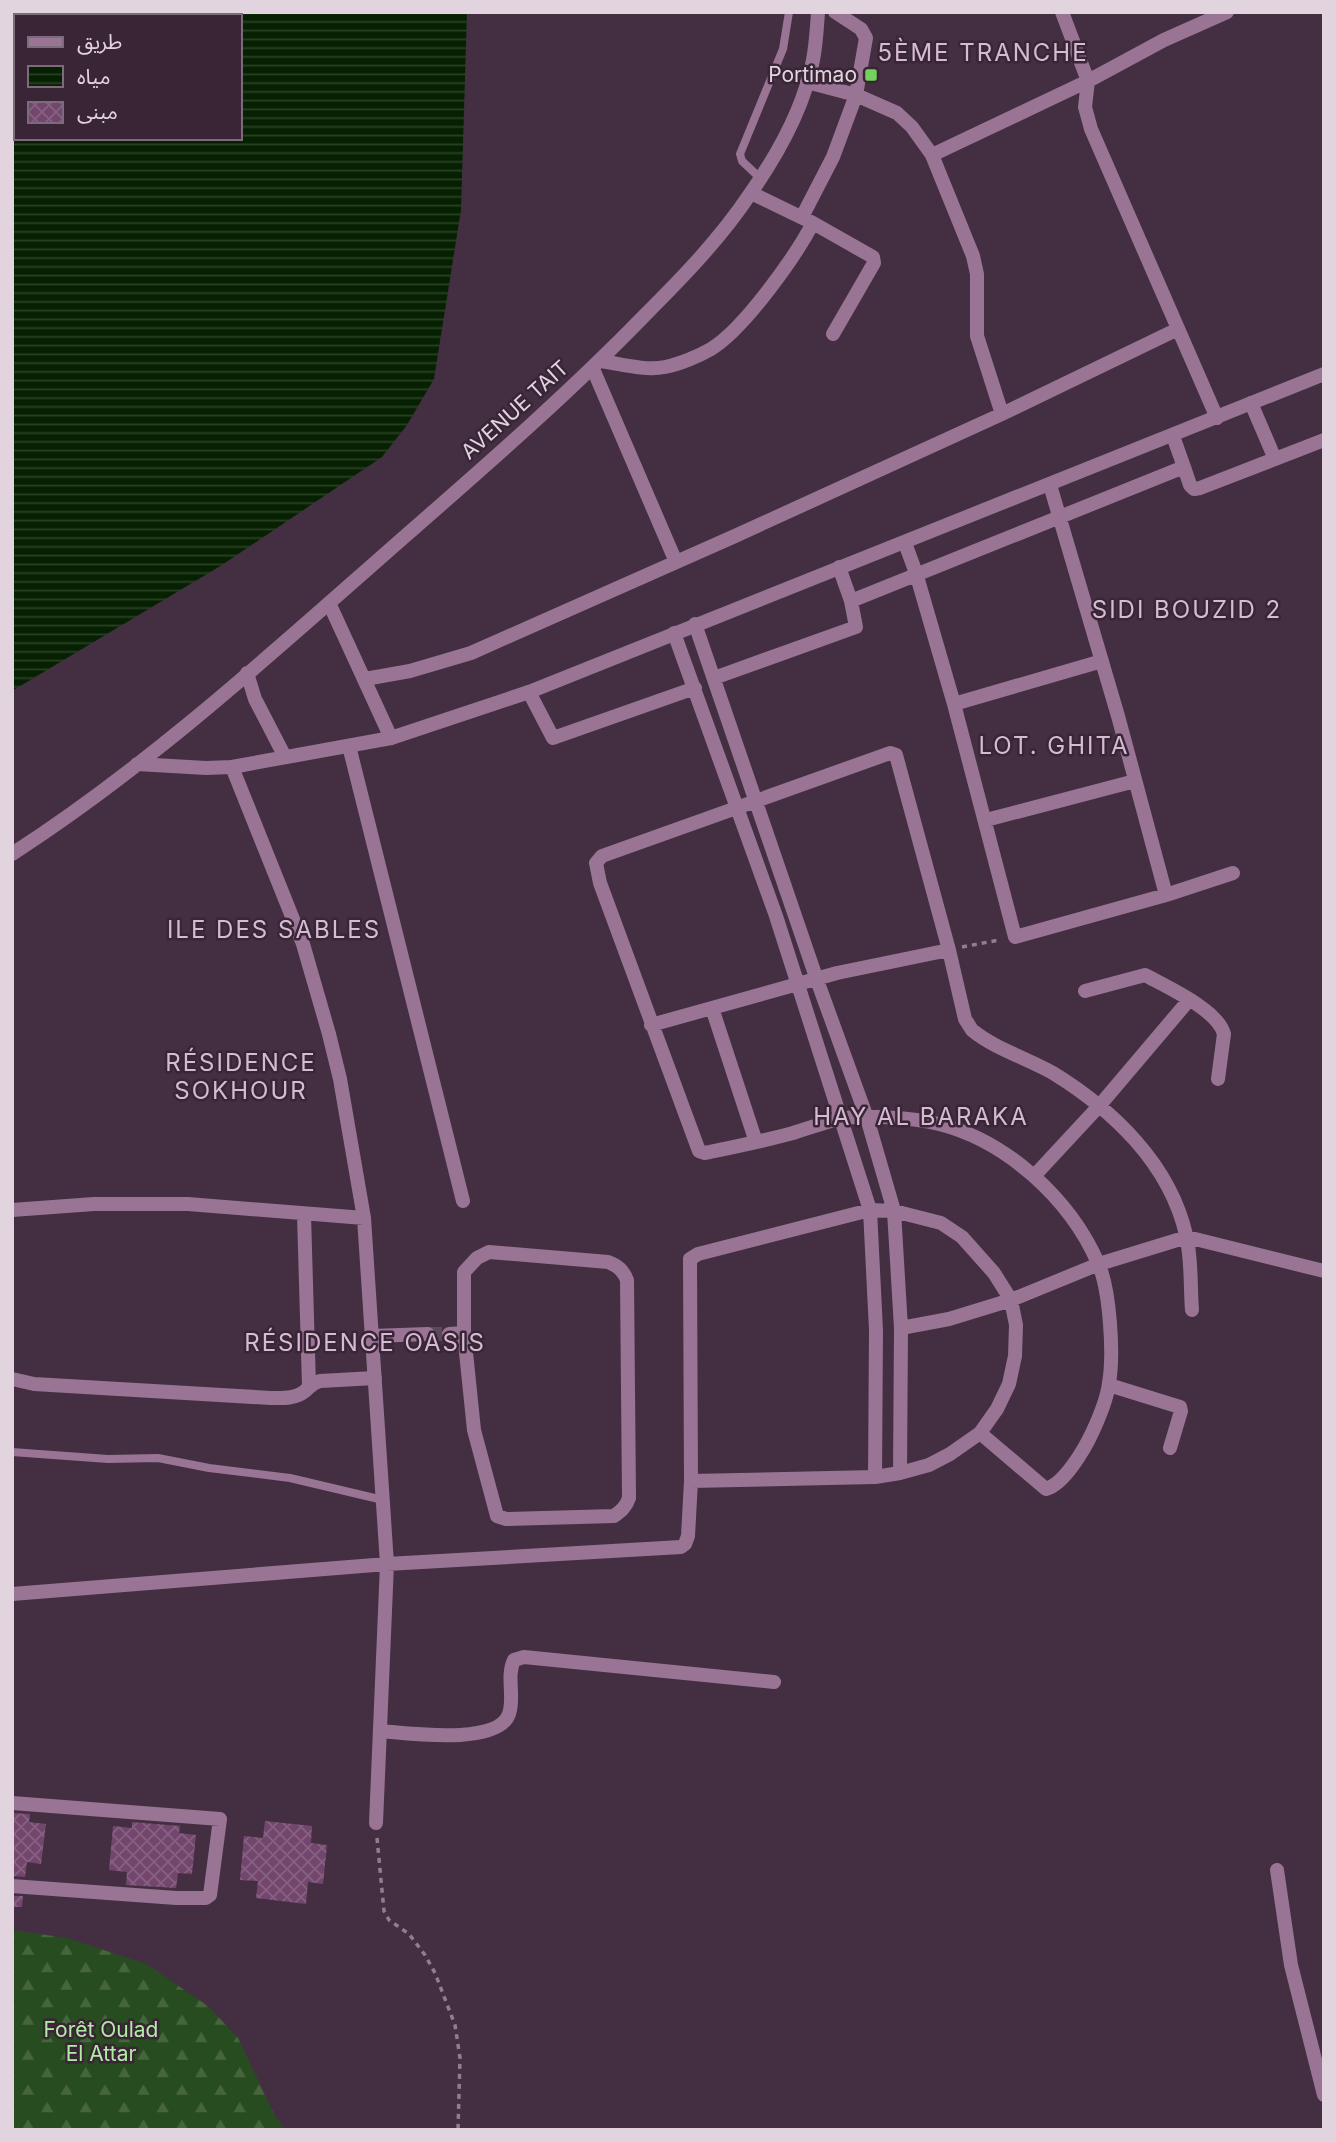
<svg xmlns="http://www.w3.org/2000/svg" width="1336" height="2142" viewBox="0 0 1336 2142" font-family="Inter,'Noto Sans Arabic',sans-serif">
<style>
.forest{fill:url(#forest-firs)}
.water{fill:url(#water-rules);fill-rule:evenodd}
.building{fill:url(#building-cross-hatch)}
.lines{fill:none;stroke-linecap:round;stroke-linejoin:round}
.minor-tunnel{stroke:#5b4859;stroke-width:14;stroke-dasharray:14 7;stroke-linecap:butt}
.path{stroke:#8f7f8d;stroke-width:3.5;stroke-dasharray:5 5;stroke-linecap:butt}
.service{stroke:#997495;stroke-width:8}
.minor{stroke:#997495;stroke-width:14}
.tertiary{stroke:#997495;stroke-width:14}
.poi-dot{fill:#72d25d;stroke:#392536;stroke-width:2.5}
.labels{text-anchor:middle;stroke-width:5;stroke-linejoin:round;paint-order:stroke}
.poi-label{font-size:21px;fill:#e1d4df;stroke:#392536;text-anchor:end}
.street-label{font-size:21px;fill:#e1d4df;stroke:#392536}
.park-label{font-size:21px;fill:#b1eca4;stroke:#392536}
.quarter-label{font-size:24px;letter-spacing:2px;fill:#d4bbd1;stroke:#392536}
</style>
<defs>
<pattern id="forest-firs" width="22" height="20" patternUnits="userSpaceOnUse" patternTransform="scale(1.75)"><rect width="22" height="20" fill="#274c1f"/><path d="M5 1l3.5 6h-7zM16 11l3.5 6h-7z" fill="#46653f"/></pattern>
<pattern id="water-rules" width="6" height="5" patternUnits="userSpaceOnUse" patternTransform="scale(1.75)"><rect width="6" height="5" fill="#062101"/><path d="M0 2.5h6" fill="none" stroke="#2a4026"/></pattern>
<pattern id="building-cross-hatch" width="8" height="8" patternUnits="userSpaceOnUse" patternTransform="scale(1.75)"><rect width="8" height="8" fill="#73466e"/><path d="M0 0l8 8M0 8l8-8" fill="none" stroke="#876082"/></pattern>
</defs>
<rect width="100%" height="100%" fill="#432f41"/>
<path class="forest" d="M12,1930L67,1938L146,1964L208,2006L238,2038L274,2114L285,2130H12Z"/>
<path class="water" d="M12,12H467L461,210L434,379L407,425L382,457L222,565L12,691ZM16,16H240V138H16Z"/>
<path class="building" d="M12,1813L30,1814L29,1822L46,1824L41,1864L27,1862L25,1877L12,1876Z
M265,1821L312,1826L311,1843L327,1845L323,1884L308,1882L306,1904L256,1898L258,1881L240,1880L244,1836L263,1838Z
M132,1822L180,1826L179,1833L196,1835L192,1874L178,1873L176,1888L126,1885L127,1872L109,1870L113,1826L132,1828Z
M12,1896H23L22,1907H12Z"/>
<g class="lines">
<path class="minor-tunnel" d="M428,1334H449"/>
<path class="path" d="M962,947L999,940
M377,1838L384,1911L389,1920L409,1934L425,1955L435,1973L455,2025L460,2058L458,2130"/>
<path class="service" d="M760,178L742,161L740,154L783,49L789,12
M12,1452L108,1459L158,1458L209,1468L290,1478L383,1500"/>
<path class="minor" d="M1062,12L1088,81L1085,107L1091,129L1217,418
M807,82L856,95L897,113L912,127L932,155L973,256L977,274V336L1002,414
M932,155L1088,81L1164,40L1227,12
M751,193L813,223L873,257L874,263L833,334
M802,217L833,157L856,95L866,38L861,29L835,12
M601,361C621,364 645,371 665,367C680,364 699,356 711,349C744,329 795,257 813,223
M593,369L676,562
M1251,403L1275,459
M1173,436L1184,467
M1050,485L1118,716L1166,895
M905,543L916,573L954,704L1015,937L1166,895L1233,873
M839,567L851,601
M329,603L391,738
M695,624L817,980L867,1118L894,1211L901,1328L900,1473
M674,633L776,916L870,1210L876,1330L875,1477
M714,678L856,627L851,601L1184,467L1190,485L1194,489L1200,488L1324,440
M365,679L410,671L471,653L735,536L1002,414L1178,329
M529,692L553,738L695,688
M954,704L1102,661
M349,746L463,1201
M232,767L303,944L329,1034L340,1079L364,1218L387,1564L376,1823
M986,820L1135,781
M949,950L965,1019L972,1030C995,1049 1027,1058 1053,1073C1113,1110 1170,1164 1186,1235C1192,1259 1190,1286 1192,1310
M1085,991L1145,975C1167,987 1218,1010 1224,1034L1218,1079
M712,1008L756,1142
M651,1025L837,973L949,950L896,755L890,753L602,856L596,863L600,883L699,1151L705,1153C734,1147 764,1141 793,1133C808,1128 823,1123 839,1119C863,1114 914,1118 939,1124C1007,1141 1070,1199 1098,1263C1110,1289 1114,1354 1109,1383C1107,1400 1099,1418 1092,1433C1084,1450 1064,1484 1046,1489L980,1433
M1035,1175L1100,1105L1189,1000
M12,1210L94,1204H188L364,1218
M304,1215L309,1386
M901,1328L949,1319L1011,1300L1099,1264L1187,1237L1324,1271
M449,1334L464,1333L474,1430L497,1516L506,1519L614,1516C621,1511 626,1507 629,1498L627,1280C623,1270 618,1266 608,1262L489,1252L477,1258L464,1272V1333
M372,1336L428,1334
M12,1379L34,1384L271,1398C282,1398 296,1399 305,1391C311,1386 312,1383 320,1381L375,1378
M1109,1385L1180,1407L1181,1411L1170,1448
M12,1594L387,1564L681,1547L685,1544L688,1536L691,1481L690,1259L698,1254L870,1210L894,1211L941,1223L962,1237L994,1273L1011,1300L1016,1325L1015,1356L1009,1384L997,1409L980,1433L950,1454L929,1465L900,1473L875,1477L691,1481
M380,1731C407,1733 498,1746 509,1714C515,1697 506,1677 514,1660L524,1657L774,1682
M12,1803L220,1819L210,1895L206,1898H176L12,1886
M1277,1870L1291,1965L1324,2095"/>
<path class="tertiary" d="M247,673L255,699L285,757
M137,764L206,768L232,767L391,738L529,692L1324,374
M12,854C156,761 283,643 411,531C491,461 570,392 644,316C682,278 720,239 750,194C778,154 804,108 813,60C816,44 817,28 818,12"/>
</g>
<rect class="poi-dot" x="864" y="68" width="14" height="14" rx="3.5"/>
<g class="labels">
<g class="poi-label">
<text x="857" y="82">Portimao</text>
</g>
<g class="street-label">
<text transform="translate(515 410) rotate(-42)" y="7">AVENUE TAIT</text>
</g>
<g class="park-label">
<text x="101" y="2037">Forêt Oulad<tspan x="101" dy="24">El Attar</tspan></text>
</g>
<g class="quarter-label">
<text x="983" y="61">5ÈME TRANCHE</text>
<text x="1187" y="618">SIDI BOUZID 2</text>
<text x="1054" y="754">LOT. GHITA</text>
<text x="274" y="938">ILE DES SABLES</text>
<text x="241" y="1071">RÉSIDENCE<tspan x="241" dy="28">SOKHOUR</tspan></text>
<text x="921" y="1125">HAY AL BARAKA</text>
<text x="365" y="1351">RÉSIDENCE OASIS</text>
</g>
</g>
<rect width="1336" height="2142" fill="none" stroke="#e1d4df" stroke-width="28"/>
<rect x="14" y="14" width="228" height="126" fill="#392536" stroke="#7c6b7a" stroke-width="2"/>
<rect x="28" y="37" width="35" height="10" fill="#997495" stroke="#7c6b7a" stroke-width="2"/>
<text x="77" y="49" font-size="21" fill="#e1d4df">طريق</text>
<rect x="28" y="66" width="35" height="21" fill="url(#water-rules)" stroke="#7c6b7a" stroke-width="2"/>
<text x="77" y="84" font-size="21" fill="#e1d4df">مياه</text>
<rect x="28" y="102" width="35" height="21" fill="url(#building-cross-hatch)" stroke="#7c6b7a" stroke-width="2"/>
<text x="77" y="119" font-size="21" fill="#e1d4df">مبنى</text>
</svg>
